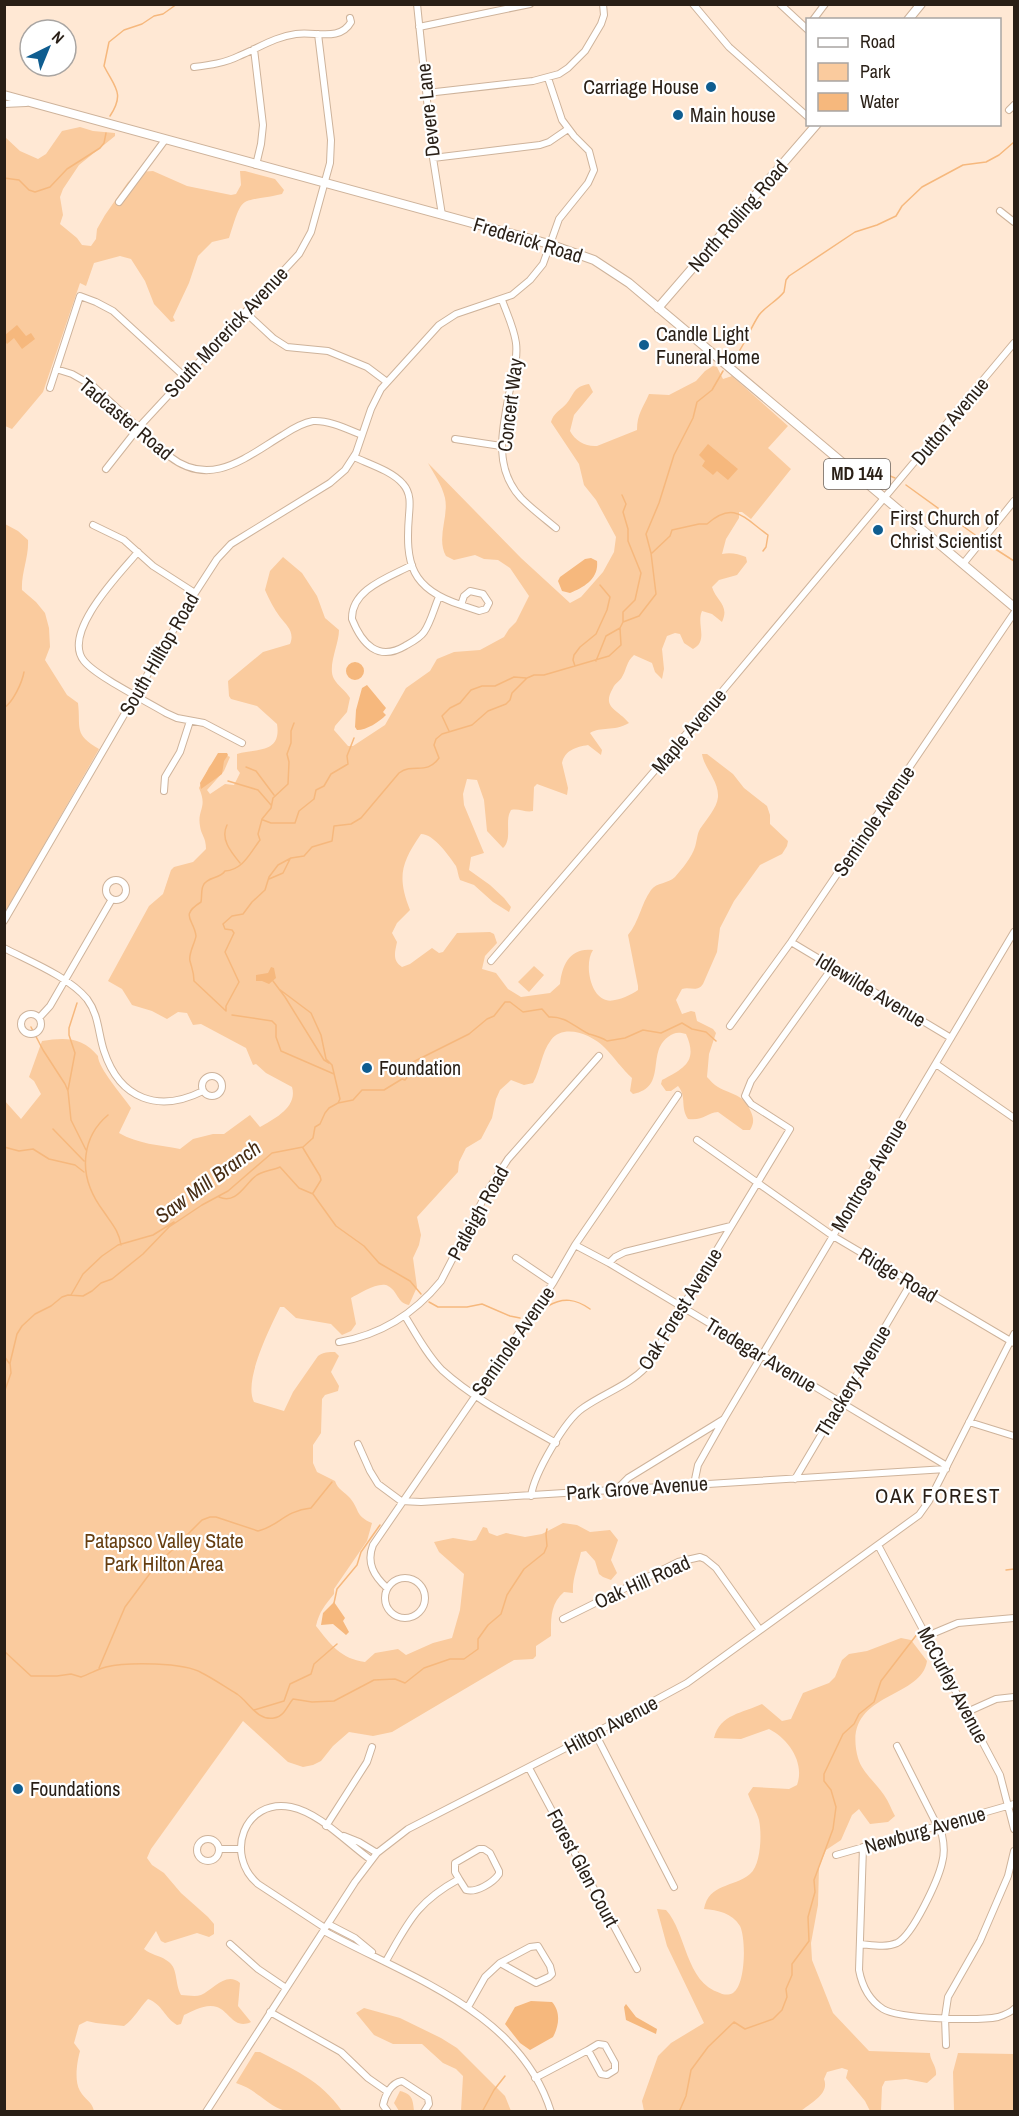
<svg xmlns="http://www.w3.org/2000/svg" width="1019" height="2116" viewBox="0 0 1019 2116" font-family="'Archivo Narrow',sans-serif">
<style>
.green{fill:#facb9e}
.water{fill:#f6b87d}
.lines{fill:none;stroke-linecap:round;stroke-linejoin:round}
.stream{stroke:#f6b87d;stroke-width:1.5}
.minor-casing{stroke:#ceb39b;stroke-width:8}
.major-casing{stroke:#ceb39b;stroke-width:10}
.minor{stroke:#fff;stroke-width:6}
.major{stroke:#fff;stroke-width:8}
.poi-dot{fill:#0f5d90;stroke:#fff;stroke-width:2}
.labels{text-anchor:middle;stroke-width:4.5;stroke-linejoin:round;paint-order:stroke}
.shield{fill:#fff;stroke:#69625c;stroke-width:1.5}
.shield-label{font-size:18px;font-weight:bold;fill:#291f16}
.poi-label{font-size:20px;fill:#291f16;stroke:#fff;text-anchor:start}
.street-label{font-size:20px;fill:#291f16;stroke:#fff}
.park-label{font-size:20px;fill:#663e10;stroke:#fff}
.water-label{font-size:21px;font-style:italic;fill:#472d14;stroke:#fff}
.neighbourhood-label{font-size:21px;letter-spacing:1.5px;fill:#291f16;stroke:#fff}
</style>
<rect width="100%" height="100%" fill="#ffe8d4"/>
<path class="green" d="M80,127L93,131L115,133V136L79,165L63,189L60,197L63,215L60,224L77,238L82,245L91,246L96,239L97,229L105,215L128,182L139,172L153,171L187,186L231,195L236,194L241,185L240,171H245L275,179L284,190L282,194C238,204 244,192 229,238L212,242L198,256L189,283L173,317L175,321L171,322L154,304L145,281L131,259L120,256L94,263L86,286L80,283L43,392L12,429L5,426V137L20,151L38,159L46,154L62,131Z
M713,366L717,367L723,379L732,376L788,426L768,448L791,469L751,519L742,512H739V518L726,539L722,554C731,552 738,554 746,557L747,562L737,575L719,580L712,587C716,601 730,605 722,622L712,614L702,611C696,624 709,641 693,649L684,643L680,634L675,633L667,636L662,649L664,669L662,679L655,672L652,663L634,655C626,662 627,669 622,677C620,681 615,683 613,688C601,708 618,709 629,723C613,732 601,726 590,733L602,750L601,755L588,745C576,747 565,750 562,763L568,788L567,795L537,784L534,787L533,811C526,813 519,808 511,810C504,821 513,839 503,848L487,831L484,800L477,780L467,779L463,794L464,805L484,853L471,857L469,870L490,885L504,898L511,907L509,912L493,902L474,885L460,880C458,876 458,871 456,866C449,856 434,834 421,834C401,863 397,877 410,910L397,923L392,933L397,942C395,952 392,961 402,967L410,964L432,948L439,953L443,952L457,933L490,932L494,934L497,943L485,956L482,969L496,973L508,989L521,997L550,993L560,984C562,965 570,947 593,950C584,963 590,996 606,1000C614,1003 631,995 638,990V986L628,935C639,922 641,904 651,890C657,882 668,884 675,877C682,869 692,857 695,847C697,841 697,834 700,829C706,820 717,808 718,797C719,781 704,768 702,754H707L733,774L744,788L767,806L770,815V824L788,841L787,846L782,854L760,865L734,901L720,928L717,952L703,984C697,993 690,986 682,989L676,1000L682,1014L691,1011L695,1012L697,1021L713,1029L716,1033L709,1054L707,1077C710,1080 714,1085 718,1087C732,1095 744,1094 751,1112C754,1119 754,1123 750,1130H743L718,1112C706,1113 704,1121 688,1119C680,1107 687,1097 678,1086L671,1091H666L661,1084L662,1080C685,1068 698,1061 686,1034C678,1032 675,1032 668,1037C646,1053 668,1087 633,1094L630,1091L632,1078C622,1069 614,1057 604,1047C592,1035 564,1023 551,1040C541,1053 541,1069 533,1083L524,1085L511,1080L500,1090L496,1099L492,1118L481,1139L466,1148L459,1162L458,1172L417,1217L421,1235L419,1245L413,1258L417,1287L409,1305C397,1303 398,1291 388,1286C379,1281 359,1294 351,1298L356,1324L351,1331L342,1335L331,1324L296,1318L284,1307H280C270,1328 243,1381 254,1402L284,1411L293,1392L318,1356C323,1352 329,1352 335,1352L339,1356L331,1372L339,1386L338,1391L325,1395L322,1399L321,1433L313,1445V1463L317,1472L335,1481C338,1490 344,1491 350,1498C360,1510 355,1516 372,1523L367,1541L334,1589V1594C325,1605 319,1612 316,1626C330,1644 341,1659 365,1662L375,1653L398,1649L406,1655L433,1643L452,1638L460,1610L464,1574L439,1552L434,1542L453,1538L471,1541L476,1540L483,1527L487,1528L489,1533L497,1536L506,1533L525,1537L542,1534L563,1523L577,1525L590,1532L610,1530L618,1540L611,1560L617,1573L611,1580L603,1577L599,1574L595,1561L586,1551L581,1552C578,1566 572,1579 573,1593L564,1592C550,1604 551,1619 551,1636L536,1646V1656L533,1659L514,1660L392,1732L373,1736L349,1732L333,1746L321,1761L313,1765L303,1767L288,1762L243,1721L151,1849L147,1858L152,1865L164,1873L181,1893L208,1917L214,1924V1934L209,1937L197,1933L165,1943L161,1941L156,1931L144,1949C151,1955 159,1955 166,1960C179,1967 174,1982 181,1995C187,1995 195,1997 201,1995C213,1990 226,1971 240,1983L238,2006L251,2022C234,2030 229,2011 217,2007C206,2003 193,2011 184,2015L181,2024L177,2025C165,2018 162,2004 148,1999C139,2008 135,2018 124,2026L96,2023L87,2021L79,2025L74,2043L80,2051C77,2062 74,2081 80,2091C85,2100 92,2101 94,2111H5L4,1100L21,1119L41,1094L34,1081L29,1077L42,1041C65,1037 83,1037 98,1056C98,1068 123,1096 131,1108L119,1133C138,1144 159,1145 180,1149L193,1139L213,1134H224L250,1115L260,1127C274,1119 298,1107 292,1087L266,1073L256,1064L253,1065L246,1048L201,1024L193,1025L187,1013L178,1012L167,1019L152,1011L132,1005L122,989L108,981L149,906L163,894L171,870L174,867L193,862L206,849C206,837 201,835 200,826C197,809 208,808 199,788L209,767L222,753L230,757L224,771L207,790L210,794L225,784L234,785L240,773L237,769V754C254,748 282,755 277,724L257,706L231,699L229,696L228,681L263,652L290,644C295,632 287,626 280,617C274,609 269,599 265,590L270,571L283,557L302,573L317,596L325,618L339,630C339,645 327,666 334,679C338,686 346,691 350,698L347,712L335,726L334,730L348,746H353L385,725L406,688L430,671L437,659L454,652L480,650L504,637L509,629L516,622L529,596L510,568L498,560L484,559L475,555L454,560L446,556C436,538 449,517 445,498C442,485 434,474 428,463L521,558L570,603L581,597L603,572L614,552L616,537L596,500L584,485L579,464L551,422C553,413 561,410 567,403C575,393 573,387 589,384L593,392L574,415L570,431C575,441 586,447 597,446L637,430C637,414 643,408 649,394L669,395L696,381L705,371Z
M5,524L18,531L28,540C29,557 21,573 22,590L36,602L45,613L49,628L50,647L45,660L67,695L78,703C81,728 73,734 99,749L5,913Z
M534,966L544,975L529,992L518,982Z
M901,1638L911,1640L927,1661C921,1701 840,1691 858,1758C862,1772 876,1783 884,1795C889,1802 891,1809 895,1816L888,1822L870,1824L859,1809L852,1815L841,1840L826,1850L819,1867L818,1905L811,1943L812,1960L833,2013L869,2051L930,2053C930,2061 937,2066 936,2075L927,2083L906,2079L885,2081L882,2087L881,2111H870L865,2101L846,2078L848,2070L842,2068L827,2072L824,2079C830,2094 810,2103 801,2111H644L642,2101L658,2056L671,2043L704,2023L667,1946L657,1909L666,1910C687,1933 685,1982 720,1993C724,1995 729,1995 733,1993C746,1985 746,1938 740,1926C732,1913 718,1910 704,1909C709,1883 733,1888 750,1874C761,1865 762,1834 759,1820C757,1812 751,1803 748,1794L753,1787L789,1789L797,1785C805,1763 789,1739 769,1729L741,1739L714,1738C720,1714 743,1713 762,1704L782,1721L791,1719L803,1693L829,1683L835,1677L842,1660L849,1654L867,1651Z
M364,2008L400,2018L441,2038L457,2048L505,2096L511,2111H461L463,2076L456,2069L443,2063L422,2044H393L374,2035L356,2013Z
M255,2052H260C292,2069 320,2079 342,2111C325,2112 294,2116 280,2109C263,2101 255,2089 236,2083Z
M958,2053L1014,2054V2111H954L953,2072Z
M400,2091C412,2094 413,2099 414,2111H399L394,2103Z"/>
<path class="water" d="M17,325L26,336L31,333L35,339L22,349L14,338L7,344L5,341V335Z
M708,444L738,469L728,480L717,471L713,475L702,466L705,461L699,455Z
M591,558L597,561C599,579 584,587 570,593L562,591L558,581L560,577L585,559Z
M346 671a9 9 0 1 1 18 0a9 9 0 1 1-18 0Z
M367,685L386,708L383,712L386,715C379,722 367,730 357,730L355,727L356,710L362,688Z
M218,753H227L228,755L224,761L222,774L201,789L200,783Z
M271,967L274,968L276,978L269,984L262,981H256V975L268,973Z
M334,1602L345,1618L343,1621L349,1632L346,1635L333,1624L321,1625L323,1613Z
M531,2001L552,2002C561,2012 559,2026 553,2037L530,2050L520,2043L505,2024L515,2007Z
M626,2004L636,2017L657,2029L656,2034L626,2020L624,2007Z"/>
<g class="lines">
<path class="stream" d="M110,116C125,93 115,88 104,66L109,42L124,30L142,24L154,16L163,14L177,4
M4,178L19,180L29,190L35,192L50,187L67,169L100,148L104,143L106,133
M732,361C744,348 749,330 759,315C766,306 777,301 784,292L786,280L789,276L855,232L877,225L896,216L902,206L922,187L963,165L986,162L999,155L1014,142
M867,473L878,471L895,478
M906,485L978,537
M986,543L1014,561
M652,553L670,536L672,530L699,524H707C734,500 744,518 768,535L766,547L763,551
M623,622L639,616L656,594L651,553L646,534L659,503L674,455L693,418L697,402L712,390L723,371
M596,661L606,636L620,628L623,622V612L635,600L641,573L628,541V529L623,512L626,504L622,495
M575,666L573,660L574,655L580,647L596,634L607,610L610,597L600,585
M4,708C13,702 22,683 24,672
M294,723L291,731V743L287,754L289,762L288,784L273,798L271,808L262,819L258,834L260,840C250,853 243,870 225,871C220,879 206,877 203,886C201,890 202,897 201,902C179,916 194,919 196,936C195,943 188,954 190,961C192,969 194,972 194,981L226,1011V1006L239,982L225,952L234,933L232,930L225,929L223,924L232,916L243,914L252,902L265,890L269,877L278,865L291,858L304,856L312,847L332,841L334,826L351,824L361,818L399,773C414,762 426,776 439,758L434,745L436,739L442,734L472,725L488,711L506,704L510,700L512,693L527,678L534,675H544L609,656L621,645L620,628
M449,731L442,716L450,708L460,703L471,690L482,686H495L514,677L526,678
M246,767L256,771L274,795
M228,781L258,790L271,805
M263,820L271,823H295L299,811L314,799L316,790L324,786L331,774L348,764L347,756L354,738
M227,825C220,839 231,852 240,863
M269,879L283,873L290,859
M273,981L285,997L324,1060L329,1063
M279,989L311,1013L321,1035L326,1059L332,1065L340,1099L338,1103
M232,1015L272,1021L276,1025V1037L281,1051L334,1074
M31,1027L43,1050L65,1084L68,1091L71,1120L86,1150
M68,1090L75,1053L69,1035V1028L77,1003
M108,1115C95,1126 88,1138 86,1155C83,1177 91,1195 104,1212C112,1224 119,1231 121,1245
M53,1129L84,1161
M4,1147L19,1151L33,1149L49,1159L75,1165L84,1172
M303,1148L320,1176L321,1180L313,1193
M219,1197C237,1205 245,1183 257,1175C264,1171 273,1170 280,1167L299,1188L313,1194L336,1226L364,1246L379,1263L410,1281L421,1294
M71,1295L83,1274L102,1256L118,1245L153,1235L174,1222
M429,1302L438,1307H467L482,1304L510,1316L520,1318
M548,1306C563,1297 576,1299 590,1309
M4,1356L9,1363
M4,1393L11,1373L10,1363L17,1334L22,1326L35,1314L51,1306L62,1297L68,1295L83,1296L92,1291L101,1283L112,1279L143,1254L169,1227L202,1205L228,1191L272,1153L303,1147L313,1138L315,1127L320,1124L325,1113L329,1108L338,1103L353,1100L362,1090H384L402,1079L405,1080L409,1075L411,1063L469,1034L487,1019L494,1016L505,1002H510L523,1012L542,1009L549,1017C566,1016 574,1027 589,1034C596,1036 601,1037 607,1041L625,1038L643,1030L661,1033L682,1023L692,1029L706,1032L716,1041
M1006,1570L1014,1569
M334,1603L337,1589L357,1565L361,1552L380,1525
M4,1651L31,1676H57L71,1674L81,1677C90,1674 98,1669 106,1667C127,1662 184,1662 202,1673C214,1679 225,1687 237,1694C249,1702 257,1721 274,1718C284,1717 287,1706 293,1699L312,1702L334,1701L374,1680L395,1679L405,1683L424,1668L450,1659H464L478,1649V1639L488,1625L501,1614L507,1595L524,1569L544,1553L547,1546L546,1534L547,1529
M99,1668L125,1607L154,1568L202,1520L210,1517H216L258,1531C279,1526 284,1511 311,1508L332,1482
M254,1710L284,1701L290,1684L311,1674L314,1664L337,1644
M482,2112L494,2090L505,2076
M679,2112L686,2096L691,2070L708,2047L734,2022L745,2029L773,2019L782,2010L787,1997L786,1989L792,1975V1964L809,1941L808,1917L815,1892L814,1880L833,1829L836,1807L831,1790L824,1781V1774L843,1734L854,1724L859,1714L874,1702L881,1681L918,1633"/>
<g class="minor-casing">
<path id="minor" d="M417,4L433,158L442,215
M693,4L729,47L808,117
M780,4L808,30
M813,20L825,4
M419,27L530,4
M254,49L263,125L261,144L256,165
M194,67C210,65 225,63 239,56C259,48 274,37 296,34C315,31 340,42 351,22L350,18
M427,93L533,81L559,74L568,68L585,51L601,24L604,15L603,4
M4,104L26,103
M1009,110L1014,105
M433,158L540,145L549,142L568,129
M119,202L165,140
M1000,211L1014,222
M502,300C507,314 514,328 516,343C518,358 513,374 510,389C503,426 492,467 521,498C532,509 544,518 556,528
M245,312L273,338L287,347L328,351L367,367L387,382
M56,369L72,374L93,386L169,456C211,489 246,457 283,435C292,429 302,423 313,421C329,420 347,429 362,435
M50,388L80,296L96,302L113,311L185,377
M455,439L501,446
M354,457C369,464 392,471 403,484C411,493 410,504 409,515C405,564 411,589 461,605L464,596L470,591L483,594L489,603L486,609L479,611L461,605
M106,469L139,427L299,254L311,232L330,163L331,140L318,34
M93,525L124,540L153,566L195,593
M138,552C120,573 61,633 84,661C96,676 146,701 166,713L177,718L204,723L242,743
M963,564L1014,501
M412,565C390,577 351,589 352,619C362,644 378,662 405,646C412,642 420,638 424,632C431,622 434,608 439,597
M164,791L165,777L180,752L190,721
M106 890a10 10 0 1 1 20 0a10 10 0 1 1-20 0Z
M4,921L195,593L217,559L231,544L330,483L345,470L356,453L371,409L381,389L439,325L456,314L512,295L530,280L543,264L559,219L588,183L594,170L589,151L574,136L562,120L548,78
M791,942L951,1038
M4,948C29,961 69,977 87,999C99,1015 98,1033 104,1051C120,1100 159,1113 203,1091
M491,961L699,719L1014,343
M21 1024a10 10 0 1 1 20 0a10 10 0 1 1-20 0Z
M39,1018L50,1006L112,899
M730,1026L791,942L1014,613
M936,1064L1014,1118
M202 1086a10 10 0 1 1 20 0a10 10 0 1 1-20 0Z
M697,1140L833,1236L1014,1343
M575,1245L609,1263L947,1466
M516,1258L553,1283
M609,1263L615,1257L625,1252L731,1226
M405,1316C416,1334 427,1355 442,1370C475,1400 518,1421 556,1443
M339,1342C380,1335 415,1313 441,1281L487,1192L508,1159L599,1056
M969,1422L1014,1436
M358,1444L370,1471L378,1484L401,1501L421,1502L946,1469
M795,1479L911,1283
M694,1484L698,1465L724,1419L1014,932
M616,1490L628,1478L724,1419
M531,1496C534,1474 565,1420 583,1408C604,1393 628,1386 646,1367L790,1129L751,1104L745,1096L751,1081L832,968
M878,1545L1000,1775L1014,1829
M385 1598a20 20 0 1 1 40 0a20 20 0 1 1-40 0Z
M387,1588C374,1576 366,1563 373,1545L553,1283L575,1245L678,1095
M563,1619L678,1562L700,1557L705,1559L716,1568L760,1630
M927,1636L958,1623L1014,1618
M967,1712L996,1699L1014,1697
M595,1733L674,1887
M529,1768L637,1969
M326,1826L367,1762L372,1747
M344,1836L359,1842L377,1853
M197 1850a11 11 0 1 1 22 0a11 11 0 1 1-22 0Z
M863,1847L859,1970C862,1986 869,2000 883,2009C899,2019 978,2021 998,2017C1004,2015 1010,2013 1014,2009
M219,1849H240
M836,1855L1014,1804
M328,1924L355,1938L372,1952
M325,1928L258,1884C224,1855 244,1798 291,1807C320,1813 347,1843 371,1860
M324,1931C406,1976 520,2011 551,2112
M230,1944L258,1969L286,1988
M860,1944C872,1945 886,1948 897,1943C913,1935 938,1880 942,1863C945,1853 944,1844 942,1835L897,1746
M386,1961C409,1921 417,1902 459,1879L466,1890C476,1893 493,1883 499,1874V1871L490,1853L484,1849H479L455,1863V1872L459,1879
M468,2007L485,1977L500,1963L536,1983L549,1977L552,1974L550,1966L538,1946L530,1947L500,1963
M270,2012L341,2052L368,2078L388,2092
M946,2045L945,2017L948,1997L980,1941L1008,1876L1014,1851
M535,2078L588,2050L601,2074L607,2075L615,2070V2063L605,2045L598,2044L588,2050
M206,2112L355,1882L377,1853L408,1829L595,1733L687,1683L919,1515L929,1501L1014,1334
M388,2112L383,2105C385,2095 391,2083 402,2081L428,2098L429,2104L424,2112"/>
</g>
<g class="major-casing">
<path id="major" d="M908,20L921,4
M4,95L549,244L594,260L629,283L1014,607
M658,308L817,124"/>
</g>
<use href="#minor" class="minor"/>
<use href="#major" class="major"/>
</g>
<g class="poi-dot">
<circle cx="711" cy="87" r="6"/>
<circle cx="678" cy="115" r="6"/>
<circle cx="644" cy="345" r="6"/>
<circle cx="878" cy="530" r="6"/>
<circle cx="367" cy="1068" r="6"/>
<circle cx="18" cy="1789" r="6"/>
</g>
<g class="labels">
<rect class="shield" x="824" y="459" width="66" height="30" rx="4.5"/>
<g class="shield-label">
<text x="857" y="480">MD 144</text>
</g>
<g class="poi-label">
<text x="699" y="94" text-anchor="end">Carriage House</text>
<text x="690" y="122">Main house</text>
<text x="656" y="341">Candle Light<tspan x="656" dy="23">Funeral Home</tspan></text>
<text x="890" y="525">First Church of<tspan x="890" dy="23">Christ Scientist</tspan></text>
<text x="379" y="1075">Foundation</text>
<text x="30" y="1796">Foundations</text>
</g>
<g class="street-label">
<text transform="translate(428 110) rotate(-96)" y="7">Devere Lane</text>
<text transform="translate(738 216) rotate(-49)" y="7">North Rolling Road</text>
<text transform="translate(528 240) rotate(17)" y="7">Frederick Road</text>
<text transform="translate(226 332) rotate(-47)" y="7">South Morerick Avenue</text>
<text transform="translate(510 405) rotate(-83)" y="7">Concert Way</text>
<text transform="translate(126 419) rotate(40)" y="7">Tadcaster Road</text>
<text transform="translate(950 421) rotate(-50)" y="7">Dutton Avenue</text>
<text transform="translate(159 654) rotate(-60)" y="7">South Hilltop Road</text>
<text transform="translate(689 731) rotate(-50)" y="7">Maple Avenue</text>
<text transform="translate(874 821) rotate(-56)" y="7">Seminole Avenue</text>
<text transform="translate(871 990) rotate(31)" y="7">Idlewilde Avenue</text>
<text transform="translate(869 1175) rotate(-59)" y="7">Montrose Avenue</text>
<text transform="translate(478 1213) rotate(-61)" y="7">Patleigh Road</text>
<text transform="translate(898 1275) rotate(31)" y="7">Ridge Road</text>
<text transform="translate(680 1309) rotate(-58)" y="7">Oak Forest Avenue</text>
<text transform="translate(513 1341) rotate(-55)" y="7">Seminole Avenue</text>
<text transform="translate(761 1355) rotate(31)" y="7">Tredegar Avenue</text>
<text transform="translate(853 1381) rotate(-59)" y="7">Thackery Avenue</text>
<text transform="translate(637 1488) rotate(-4)" y="7">Park Grove Avenue</text>
<text transform="translate(642 1582) rotate(-24)" y="7">Oak Hill Road</text>
<text transform="translate(953 1685) rotate(62)" y="7">McCurley Avenue</text>
<text transform="translate(611 1725) rotate(-28)" y="7">Hilton Avenue</text>
<text transform="translate(925 1830) rotate(-16)" y="7">Newburg Avenue</text>
<text transform="translate(583 1868) rotate(62)" y="7">Forest Glen Court</text>
</g>
<g class="park-label">
<text x="164" y="1548">Patapsco Valley State<tspan x="164" dy="23">Park Hilton Area</tspan></text>
</g>
<g class="water-label">
<text transform="translate(208 1182) rotate(-36)" y="7">Saw Mill Branch</text>
</g>
<g class="neighbourhood-label">
<text x="938" y="1503">OAK FOREST</text>
</g>
</g>
<rect width="1019" height="2116" fill="none" stroke="#291f16" stroke-width="12"/>
<rect x="806" y="18" width="195" height="108" fill="#ffffff" stroke="#a9a5a2" stroke-width="1.5"/>
<rect x="818" y="38" width="30" height="9" fill="#ffffff" stroke="#a9a5a2" stroke-width="1.5"/>
<text x="860" y="48" font-size="18" fill="#291f16">Road</text>
<rect x="818" y="63" width="30" height="18" fill="#facb9e" stroke="#a9a5a2" stroke-width="1.5"/>
<text x="860" y="78" font-size="18" fill="#291f16">Park</text>
<rect x="818" y="93" width="30" height="18" fill="#f6b87d" stroke="#a9a5a2" stroke-width="1.5"/>
<text x="860" y="108" font-size="18" fill="#291f16">Water</text>
<g transform="translate(48 48) rotate(43)"><circle r="28" fill="#ffffff" stroke="#a9a5a2" stroke-width="1.5"/>
<path d="M0-4.5L10 22L0 15L-10 22Z" fill="#0f5d90"/>
<text y="-9" font-size="16" font-weight="bold" text-anchor="middle" fill="#291f16">N</text>
</g>
</svg>
